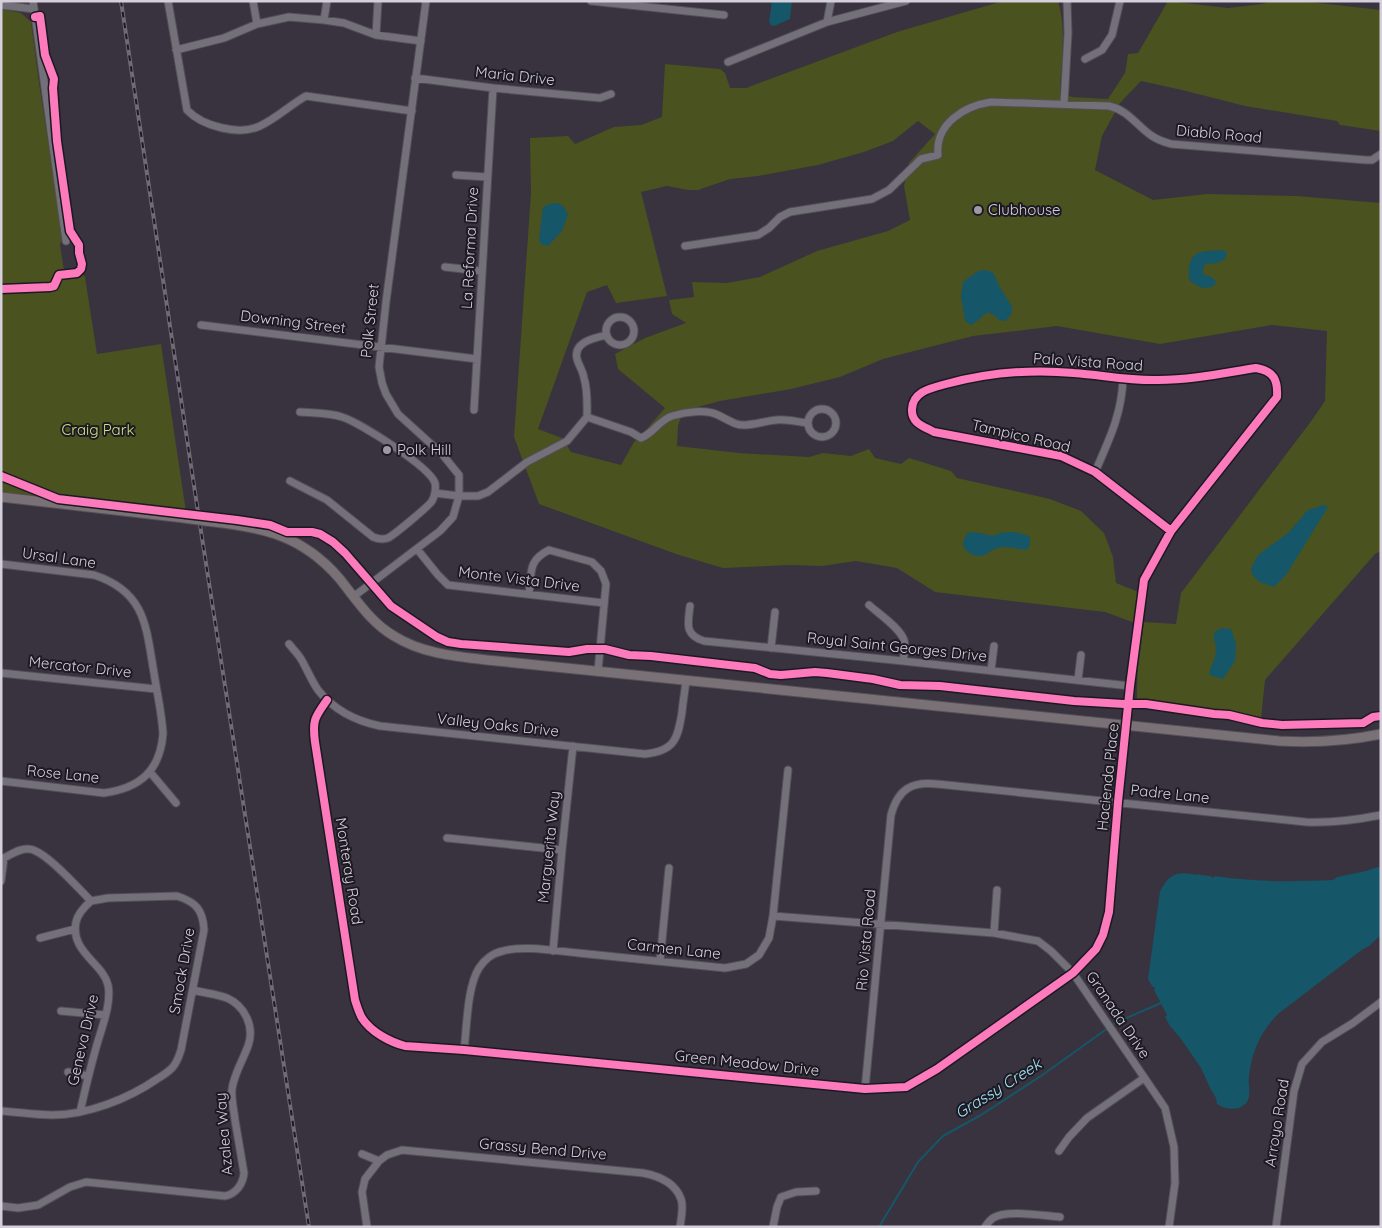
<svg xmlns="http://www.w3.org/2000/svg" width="1382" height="1228" viewBox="0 0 1382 1228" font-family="Quicksand,sans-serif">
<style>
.green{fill:#4a521f;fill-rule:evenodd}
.water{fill:#155668}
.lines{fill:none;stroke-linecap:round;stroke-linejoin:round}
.stream{stroke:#155668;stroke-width:2}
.minor-casing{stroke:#534f58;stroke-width:9}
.major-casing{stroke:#534f58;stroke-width:11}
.minor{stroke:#74707a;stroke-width:7}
.major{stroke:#797175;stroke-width:9}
.rail-casing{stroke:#6f6a74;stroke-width:4}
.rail{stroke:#1d1922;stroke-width:2;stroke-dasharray:5.5;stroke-linecap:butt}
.major-bridge-casing{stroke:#534f58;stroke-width:11;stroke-linecap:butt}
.major-bridge{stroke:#797175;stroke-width:9}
.cycleway-casing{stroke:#1d1922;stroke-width:11}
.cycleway{stroke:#fd7abc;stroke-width:8}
.poi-dot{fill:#9d98a4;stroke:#1d1922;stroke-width:2}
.labels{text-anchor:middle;stroke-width:4;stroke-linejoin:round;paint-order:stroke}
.street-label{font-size:15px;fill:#d4cfdb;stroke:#1d1922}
.poi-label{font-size:15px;fill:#d4cfdb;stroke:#1d1922;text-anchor:start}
.park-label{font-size:15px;fill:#cfe284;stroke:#1d1922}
.water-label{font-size:16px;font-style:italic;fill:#a1e4f8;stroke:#1d1922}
</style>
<rect width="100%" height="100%" fill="#38333e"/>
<path class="green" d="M1003,1H1058C1067,30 1061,63 1060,92L1072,97L1108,99L1125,73L1128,54L1138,53L1168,1L1228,8L1262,4L1271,1H1301L1381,10V131L1340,125L1337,121L1245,106L1182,90L1141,81L1120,103L1102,136L1095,170L1153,200L1207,194L1297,196L1381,203V551L1375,554L1265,680L1261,719L1224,711L1137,700L1138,624L1105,612L935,592L897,568L856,561L822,566L791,565L723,568L676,554L539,504L514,437L531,193L530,138L568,136L575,144L614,127L641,125L662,117L665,64L720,69L725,73L730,88H746L897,32ZM918,121L935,134L909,163L904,186L910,220L888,231L817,251L760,277L727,283L692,282L694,297L669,300L672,314L686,323L645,338L615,354L618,369L665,408L645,431L634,442L621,465L571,452L562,438L538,429L587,292L607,285L616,303L667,296L641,192L667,186L688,190H698L730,179L758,176L818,165L864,152L893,141ZM1272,325L1327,331L1325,401L1312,420L1181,593L1176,624L1143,622L1146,599L1136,591L1116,583L1113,557L1104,533L1081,511L1050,499L957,478L951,471L909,458L901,464L875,458L869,449L851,456L823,453L809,457L739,453L677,446L678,426L683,411L720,401L791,389L840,377L883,359L973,336L1057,326L1160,344Z
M1,9L21,13L31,22L39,83L59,212L62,238L60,245L64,271H80L85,277L97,354L161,344L186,512L115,508L1,493Z"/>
<path class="water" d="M772,1H792L790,19L774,26L771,25L769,22Z
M558,203L563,206L568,214L562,231L548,246L541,244L539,240L543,207L550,204Z
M1224,250L1227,254L1224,260L1217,263L1205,264L1203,269V274L1213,278L1216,282L1214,286C1202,290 1199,287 1189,280C1187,250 1199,251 1224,250Z
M987,270L994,274L999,286L1012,307L1011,315L1005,321L999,320C985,304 983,320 971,325L965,321L961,296L963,282L978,271Z
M1324,505L1328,507L1286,575L1274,587L1259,582L1252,574L1251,569L1258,555L1288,533L1308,510Z
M975,532L993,536C1003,530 1020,531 1030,537V545L1026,550C1017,549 1008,546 998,548C992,549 987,555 981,556C974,557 964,551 963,544C963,540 966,537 967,533Z
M1221,628L1231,629L1236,644L1235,661L1223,679L1210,675L1209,673C1212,665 1216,657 1216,649C1216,643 1213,639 1214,633Z
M1381,866V935L1369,946L1363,949L1278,1014C1261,1031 1251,1053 1249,1077C1248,1084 1251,1093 1248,1100C1242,1112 1226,1110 1217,1104L1216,1098L1211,1090L1201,1068L1181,1039L1170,1026L1165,1017L1167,1015L1154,990L1155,988L1152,986L1148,979L1160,891C1170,873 1177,871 1196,875L1198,874L1201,875L1210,876L1213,878L1215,876C1255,882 1293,882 1333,880L1337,877L1366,871Z"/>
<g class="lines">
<path class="stream" d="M879,1227L918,1162L943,1136L981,1115L1041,1076L1115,1023L1161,1003"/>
<g class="minor-casing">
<path id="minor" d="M33,1L66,241
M168,1L187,110C202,126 239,136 260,126C277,118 290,105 306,96L412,111
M253,1L257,24
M591,1L724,15
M1,5L34,9
M324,20L327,1
M827,22L831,1
M376,35L378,1
M176,50L224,38L257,24L289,17L324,20L344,23L376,35L421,41
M1085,59L1102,50L1112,35L1120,1
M728,62L827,22L906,1
M415,78L493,88L600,98L611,94
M1064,104L1068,33L1067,1
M456,175L487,177
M685,246L758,235L769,228L780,217L790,212L872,199L889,190L921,159L938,155C935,124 964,106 991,102L1109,106C1128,110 1137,126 1152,136C1158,140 1164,142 1171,144L1366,160H1372L1381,154
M445,267L481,271
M606 331a14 14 0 1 1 28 0a14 14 0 1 1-28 0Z
M201,325L477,359
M808 423a14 14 0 1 1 28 0a14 14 0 1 1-28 0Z
M474,410L493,88
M587,417C587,404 588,391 584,378C583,371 579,366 577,359C573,342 594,338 607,335
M1095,472C1109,440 1122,414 1123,378
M290,481L327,500L373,537C378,539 382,540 388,538C394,535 429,506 432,501C435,496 436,488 435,483C430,467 359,422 342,417C330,413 313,413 300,412
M435,493L459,496H478L488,492L527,462L567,441L587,417L631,432L641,438C654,433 658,421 672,416C685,412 705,409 718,415C727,419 735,426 746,425C757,424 766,421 777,420C787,419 798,422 808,423
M417,549L438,575L448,585L604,603
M1,564L94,575C146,592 146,627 154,673C157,693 162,714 163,734C160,771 140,788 104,793L1,781
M529,594C532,573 527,561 549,550L592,562L601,571L606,584L598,671
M353,597L440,531L453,517L459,496V475L442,454L398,414L386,394L382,383L379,367L386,302L426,1
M869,605C879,614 900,628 904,640C906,647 904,654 903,661
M690,606C688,623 684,635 704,641L903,661L1130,686
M289,644C293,649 298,654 301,659C307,669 311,680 318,690C333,709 356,721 380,726L645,754C675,751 678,738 682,712C683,701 685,691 686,680
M771,648L775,612
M991,671L994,646
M1,673L156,689
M1078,680L1081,655
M327,700C315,717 312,720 315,742L355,1000C357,1006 359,1013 362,1018C371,1032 390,1042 405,1046L464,1050L865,1089L906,1087L937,1069L1073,973L1096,949L1103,935L1109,912L1118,802L1130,686L1144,580L1171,531L1277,397C1278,380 1274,371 1256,368C1224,373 1191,380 1158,380C1130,381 1102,375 1074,373C1032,369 987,373 946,384C932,388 913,391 912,409C911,423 923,426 934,432L1061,456L1095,472L1171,531
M150,772L176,803
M447,838L562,850
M1,881L4,858C12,854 20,848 29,849C45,850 79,889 91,901L108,898L177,896C196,902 203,910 204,930L181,1050C179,1056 177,1063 172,1068C168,1072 162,1076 157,1079C128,1099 87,1115 52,1115C35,1115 18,1112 1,1111
M773,916L994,933L1038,941L1051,951L1073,973L1165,1108L1174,1147L1175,1183L1169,1227
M994,933L997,890
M40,938L75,929
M553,951L562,850L573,746
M660,961L669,868
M61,1011L105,1015
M464,1050C467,1027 467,987 479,968C484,960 493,953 503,951C523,945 556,951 578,953C627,958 676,963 725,968L746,964L759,955L769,938L773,916L788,770
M68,1072L88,1076
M865,1089L891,815C898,789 912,781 937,784L1306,822C1331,823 1356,820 1381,815
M80,1112C85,1090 90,1069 96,1048C101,1029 112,1004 108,985C103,963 70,952 76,922C78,913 84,907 91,901
M1059,1151L1069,1137L1087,1118L1144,1078
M362,1154L379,1161
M1,1206L18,1208L38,1205L70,1187L86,1182L225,1196C236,1194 243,1184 244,1173C241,1155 238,1137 235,1120C234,1110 231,1099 232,1089C234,1074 243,1060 248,1046C255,1027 245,1006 227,998C217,994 204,993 193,990
M367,1227L362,1192L365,1179L379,1161L387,1155L402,1150L643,1173C659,1176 675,1182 681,1199C684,1207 681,1219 680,1227
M773,1227L777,1207L781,1197L796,1192L816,1191
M985,1227C987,1224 990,1220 993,1218C1006,1209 1045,1216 1060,1217
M1276,1227L1294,1091L1302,1064L1322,1042L1353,1023L1381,1002"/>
</g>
<g class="major-casing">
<path id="major" d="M1,497L184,518
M206,521C261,527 301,534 339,578C356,599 370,622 394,636C424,655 462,657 497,661L1279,741C1314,743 1347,741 1381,734"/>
</g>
<use href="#minor" class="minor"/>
<use href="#major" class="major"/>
<g class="rail-casing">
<path id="rail" d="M121,1L198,512L309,1227"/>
</g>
<use href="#rail" class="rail"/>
<g class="major-bridge-casing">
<path id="major-bridge" d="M184,518L206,521"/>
</g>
<use href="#major-bridge" class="major-bridge"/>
<g class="cycleway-casing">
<path id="cycleway" d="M1,289L50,287L54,286L59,275L77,273L81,269L82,264L79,253V245L70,231L57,141L53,88L54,79L45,55L40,16L35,17
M1,476L58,499L237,520L270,525L287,532H312L320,534L333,542L345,553L391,606L437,637L448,642L461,644L569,652L587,649H605L629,655L651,656L755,668L770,674L781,675L815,672L827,673L873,679L900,685L940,686L1074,701L1124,704H1146L1214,714L1229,715L1262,723L1282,725L1363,723L1373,717L1381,716
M327,700C315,717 312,720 315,742L355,1000C357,1006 359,1013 362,1018C371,1032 390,1042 405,1046L464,1050L865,1089L906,1087L937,1069L1073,973L1096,949L1103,935L1109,912L1118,802L1130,686L1144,580L1171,531L1277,397C1278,380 1274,371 1256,368C1224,373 1191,380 1158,380C1130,381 1102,375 1074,373C1032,369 987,373 946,384C932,388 913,391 912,409C911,423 923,426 934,432L1061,456L1095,472L1171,531"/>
</g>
<use href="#cycleway" class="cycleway"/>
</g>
<g class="poi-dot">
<circle cx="978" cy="210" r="5"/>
<circle cx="387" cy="450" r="5"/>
</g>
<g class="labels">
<g class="street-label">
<text transform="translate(515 76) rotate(6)" y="5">Maria Drive</text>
<text transform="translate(1219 134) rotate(5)" y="5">Diablo Road</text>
<text transform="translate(470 248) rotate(-87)" y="5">La Reforma Drive</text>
<text transform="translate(370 321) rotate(-84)" y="5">Polk Street</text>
<text transform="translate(293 322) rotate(7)" y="5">Downing Street</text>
<text transform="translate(1088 362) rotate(4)" y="5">Palo Vista Road</text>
<text transform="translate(1021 436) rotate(13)" y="5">Tampico Road</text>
<text transform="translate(59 558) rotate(8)" y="5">Ursal Lane</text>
<text transform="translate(519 579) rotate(7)" y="5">Monte Vista Drive</text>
<text transform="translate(897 647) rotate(6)" y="5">Royal Saint Georges Drive</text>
<text transform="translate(80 667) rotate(6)" y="5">Mercator Drive</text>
<text transform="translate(498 725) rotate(6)" y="5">Valley Oaks Drive</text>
<text transform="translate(63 774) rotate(6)" y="5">Rose Lane</text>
<text transform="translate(1108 777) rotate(-84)" y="5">Hacienda Place</text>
<text transform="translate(1170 794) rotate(6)" y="5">Padre Lane</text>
<text transform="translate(549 847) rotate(-84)" y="5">Marguerita Way</text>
<text transform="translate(349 871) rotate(81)" y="5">Monteray Road</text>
<text transform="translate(866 940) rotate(-85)" y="5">Rio Vista Road</text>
<text transform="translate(674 949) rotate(6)" y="5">Carmen Lane</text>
<text transform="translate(182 971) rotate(-80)" y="5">Smock Drive</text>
<text transform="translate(1118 1015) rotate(56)" y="5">Granada Drive</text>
<text transform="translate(83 1040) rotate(-77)" y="5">Geneva Drive</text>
<text transform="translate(747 1063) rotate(6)" y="5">Green Meadow Drive</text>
<text transform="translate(1277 1123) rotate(-81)" y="5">Arroyo Road</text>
<text transform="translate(224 1134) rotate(-95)" y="5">Azalea Way</text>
<text transform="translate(543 1149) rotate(5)" y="5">Grassy Bend Drive</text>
</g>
<g class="poi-label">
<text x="988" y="215">Clubhouse</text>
<text x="397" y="455">Polk Hill</text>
</g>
<g class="park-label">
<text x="98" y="435">Craig Park</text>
</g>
<g class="water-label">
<text transform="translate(998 1088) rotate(-32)" y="6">Grassy Creek</text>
</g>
</g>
<rect width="1382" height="1228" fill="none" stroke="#d4cfdb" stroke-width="5"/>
</svg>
